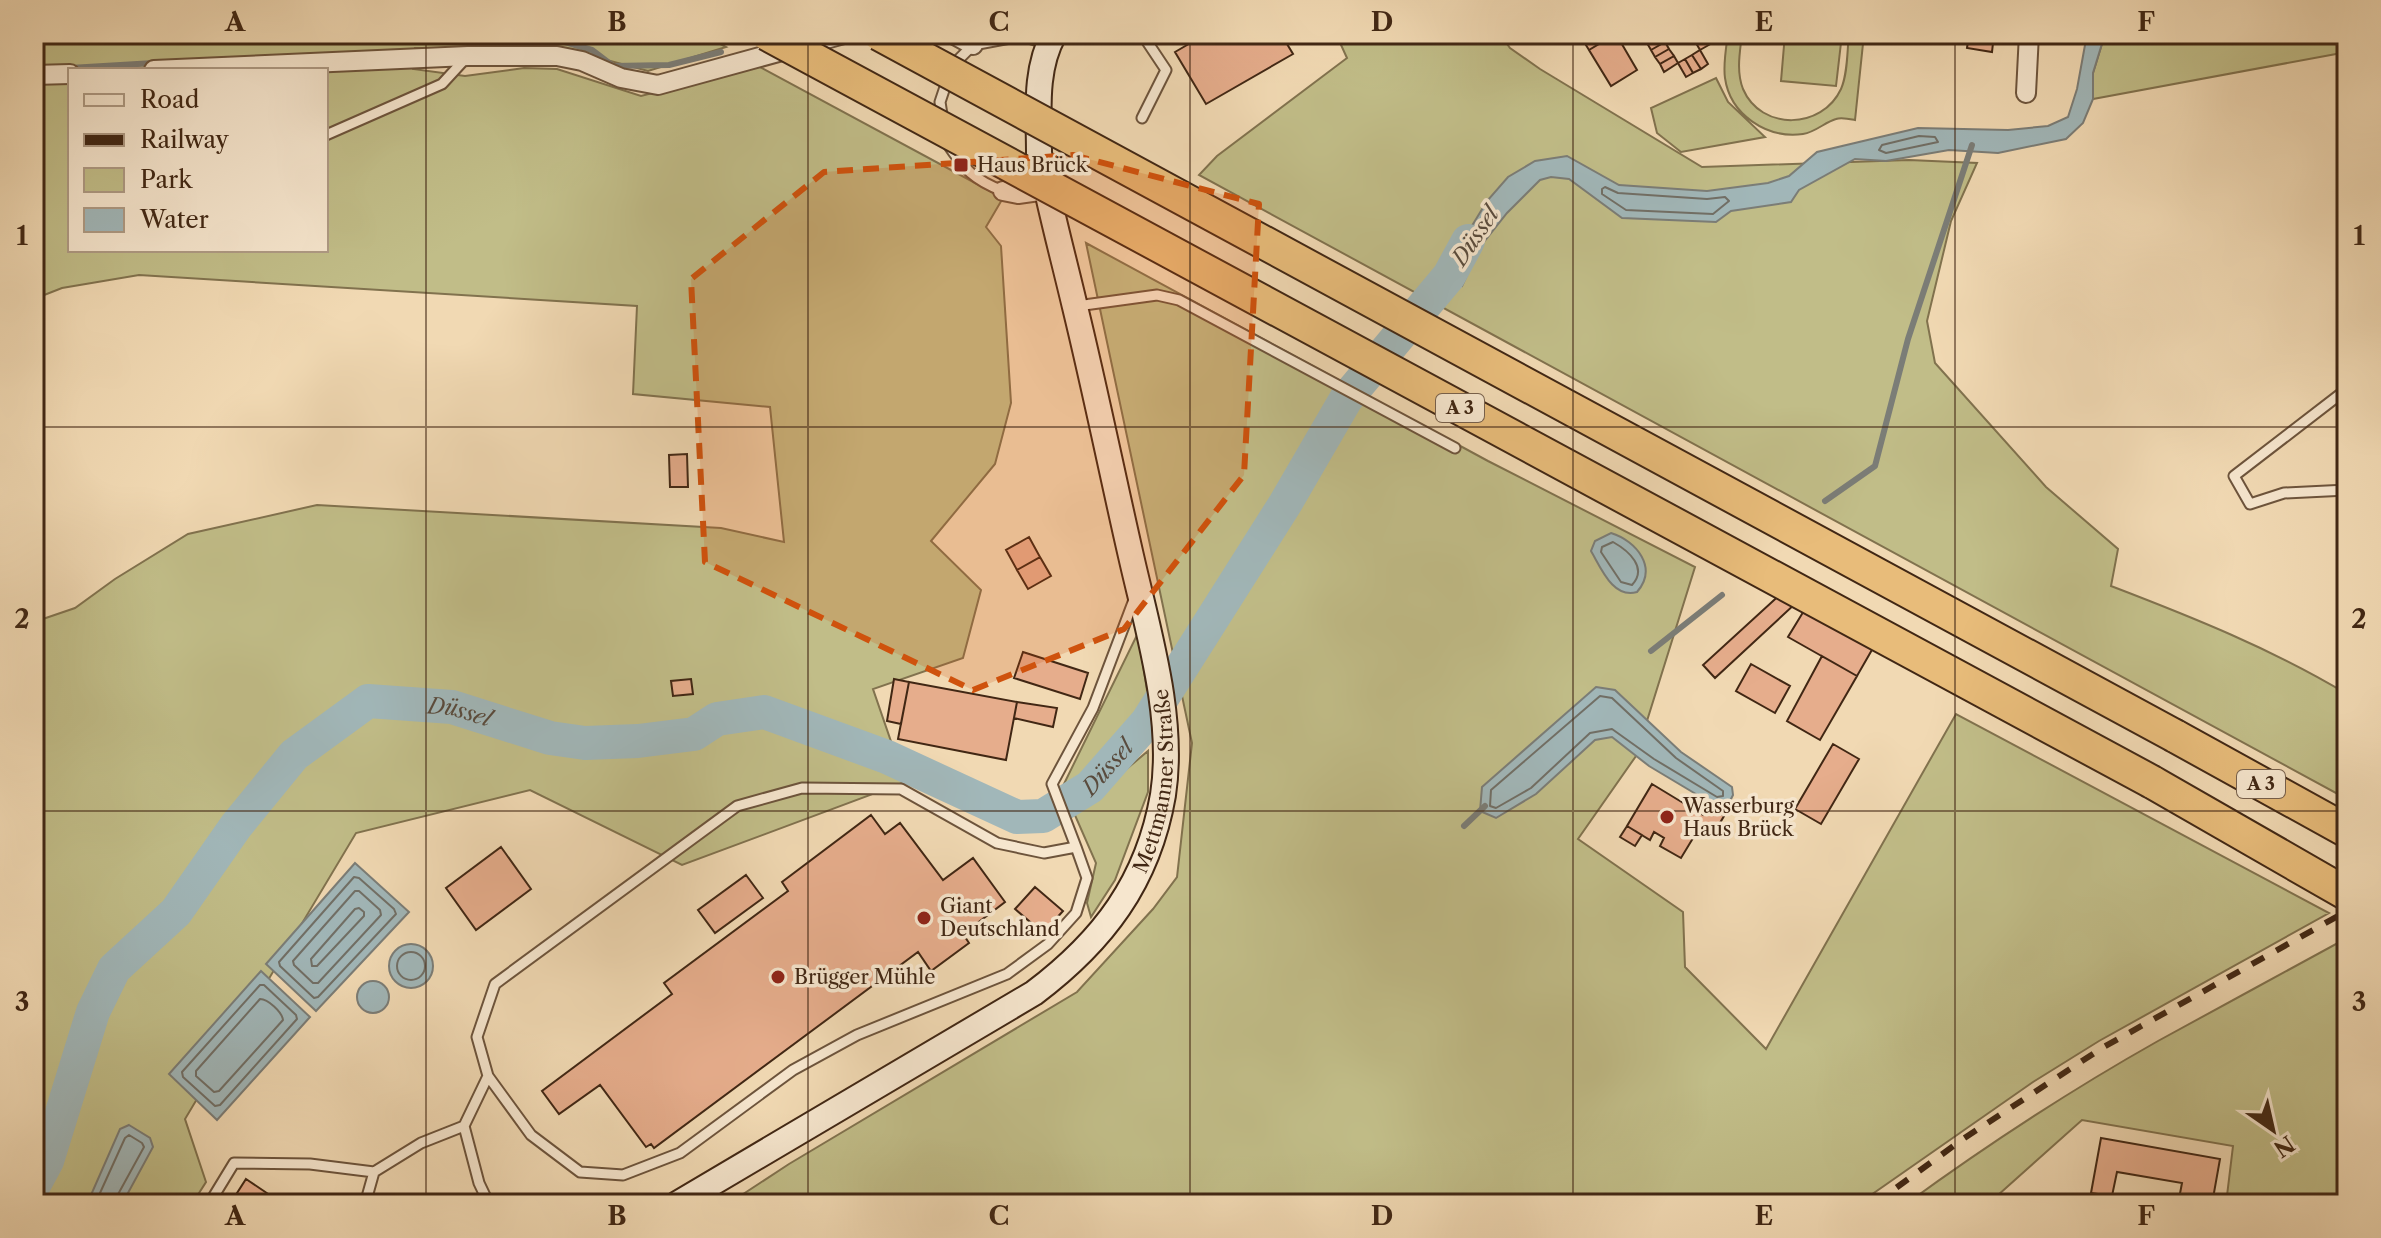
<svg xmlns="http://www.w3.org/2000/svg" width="2381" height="1238" viewBox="0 0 2381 1238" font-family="'Libre Caslon Text',serif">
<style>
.green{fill:#c1bd88;stroke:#81724e;stroke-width:2;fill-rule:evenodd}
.water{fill:#a1b7b9;stroke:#7b7d77;stroke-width:2}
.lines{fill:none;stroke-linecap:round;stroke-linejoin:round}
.shore{stroke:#716f66;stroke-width:2}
.stream{stroke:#7b7d77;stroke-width:6}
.river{stroke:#a1b7b9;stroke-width:34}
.building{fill:#e6ad8c;stroke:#412714;stroke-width:2}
.lane-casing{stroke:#6d543c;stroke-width:13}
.street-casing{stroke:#6d543c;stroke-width:22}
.secondary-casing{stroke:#412714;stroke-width:28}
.highway-casing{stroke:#412714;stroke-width:36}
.lane{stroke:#f6e6ce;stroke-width:9}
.street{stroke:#f6e6ce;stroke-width:18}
.secondary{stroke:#f6e6ce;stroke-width:24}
.highway{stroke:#e8bc7a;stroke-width:32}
.rail{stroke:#412714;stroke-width:6;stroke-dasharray:14 14;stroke-linecap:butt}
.highway-bridge-casing{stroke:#412714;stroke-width:36;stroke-linecap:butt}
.highway-bridge{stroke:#e8bc7a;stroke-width:32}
.marked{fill:#cf520d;fill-opacity:0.2;stroke:#cf520d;stroke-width:6;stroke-dasharray:16 10;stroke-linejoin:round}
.grid{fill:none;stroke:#412714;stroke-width:2;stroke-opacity:0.55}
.poi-dot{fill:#8f2418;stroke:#f6e6ce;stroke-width:3}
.labels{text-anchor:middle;stroke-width:7;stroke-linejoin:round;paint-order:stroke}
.shield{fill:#f6e6ce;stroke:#77604c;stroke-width:2}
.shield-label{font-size:18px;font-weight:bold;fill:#412714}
.poi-label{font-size:20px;fill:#412714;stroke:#f6e6ce;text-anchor:start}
.street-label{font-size:20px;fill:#412714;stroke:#f6e6ce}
.water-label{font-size:22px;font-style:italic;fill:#594b3d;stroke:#f6e6ce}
.neatline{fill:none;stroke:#412714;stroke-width:3}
.grid-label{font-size:26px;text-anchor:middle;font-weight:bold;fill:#412714}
</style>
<rect width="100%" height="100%" fill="#f1d9b3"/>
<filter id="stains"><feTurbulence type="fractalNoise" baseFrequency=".0025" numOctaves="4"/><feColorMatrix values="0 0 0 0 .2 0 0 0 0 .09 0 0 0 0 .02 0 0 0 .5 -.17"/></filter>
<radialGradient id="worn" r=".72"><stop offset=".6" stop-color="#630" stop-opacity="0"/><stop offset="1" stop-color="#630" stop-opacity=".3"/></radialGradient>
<path class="green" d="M34,34H702L726,47L648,71L539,42L497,51L415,48L413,69L465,76L524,68L557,69L641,96L758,66L1003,198L986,227L1001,246L1011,403L995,464L931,541L981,590L963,658L873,689L905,782L682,865L530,790L356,833L185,1119L206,1182L192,1204H34V622L75,608L115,579L188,534L317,505L721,528L784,542L770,407L633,394L637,306L139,275L62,288L34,299ZM70,70H326V250H70Z
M1336,34H1500L1510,48L1540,69L1702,167L1909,160L1977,163L1951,221L1927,321L1935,363L2046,487L2118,549L2111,586C2192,617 2272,649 2347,694V799L1199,175L1217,156L1347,58Z
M1728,34H1742C1740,52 1736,71 1743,89C1761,131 1822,130 1841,89C1848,73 1847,51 1849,34H1864L1855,120C1850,119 1841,117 1836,119C1825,122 1816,132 1803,134C1766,139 1730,114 1725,78C1723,64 1726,48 1728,34Z
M1785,34H1842L1836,86L1781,81Z
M2105,34H2347V47L2336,54L2093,99V73Z
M1716,78L1728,102L1765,137L1681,152L1657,133L1651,108Z
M1086,243L1488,461L1695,567L1636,756L1578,839L1683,912L1685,967L1766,1049L1956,714L2329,913L2099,1041L2033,1082L1858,1204H728L789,1164L1077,992L1153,909L1177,877L1192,743Z
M1138,633L1149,703L1074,786L1060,792Z
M1148,751V792L1115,880L1091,917L1087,903L1096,863L1074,813Z
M2347,938V1196L2330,1204H2226L2233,1146L2082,1120L1988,1204H1906C1987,1145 2071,1090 2158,1041C2221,1006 2284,973 2347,938Z"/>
<path class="water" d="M2087,34H2105L2093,73V99L2083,123L2066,139L1998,153L1949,150L1886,161L1855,159L1799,190L1791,202L1731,211L1716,222L1622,218L1569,179L1551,177L1540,180L1507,213L1480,247L1462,286L1439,280L1487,201L1508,177L1535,161L1567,156L1619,185L1707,191L1768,183L1789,176L1817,152L1918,128L2008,130L2048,126L2068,117L2077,89Z
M1611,533C1637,541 1658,568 1637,592C1613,599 1601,568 1591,551L1595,541Z
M1596,687L1615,690L1681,752L1732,787L1733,795L1728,805L1716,806L1649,766L1612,737L1595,740L1536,794L1496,818L1480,811L1482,787Z
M355,863L409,912L316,1011L266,964Z
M389 966a22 22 0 1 1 44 0a22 22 0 1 1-44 0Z
M261,971L310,1017L217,1120L169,1074Z
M357 997a16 16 0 1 1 32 0a16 16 0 1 1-32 0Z
M129,1125L150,1138L153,1147L122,1204H87L120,1129Z"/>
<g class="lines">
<path class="shore" d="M1919,136L1935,137L1938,142L1886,153L1879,150L1882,145Z
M1605,187L1618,193L1707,199L1725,197L1729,201L1713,214L1626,210L1602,194V189Z
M1613,542C1629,551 1648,568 1632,585L1621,582L1601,552L1602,547Z
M1600,696L1612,698L1676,758L1723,791V796L1717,797L1654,759L1612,729L1590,733L1531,788L1496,808L1490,806L1491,790Z
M354,877L359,878L394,909L396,914L318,997L314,998L280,966L279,962Z
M355,891H359L380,910L381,915L318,983H313L294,965L293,961Z
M359,908L364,912V916L317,966H312L311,959L355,909Z
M397 966a14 14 0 1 1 28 0a14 14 0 1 1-28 0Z
M260,985H264L296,1015L297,1019L220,1105L215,1106L183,1077L182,1072Z
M260,999C268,999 282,1012 283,1020L219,1091L214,1092L196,1076V1071Z
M95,1204L125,1138L129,1135L142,1143L144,1147L116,1198V1204"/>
<path class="stream" d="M497,48L555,39L592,50L613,66L669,65L721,52
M70,68L154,63
M1825,501L1875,466L1908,339L1972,145
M1651,651L1722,595
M1464,826L1485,806"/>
<path class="river" id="s1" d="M34,1185L47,1161L93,1012L114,969L176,912L236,826L294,755L368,701L452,707L550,738L585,743L638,741L694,734L717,719L764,712L887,757L1017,817L1043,816L1090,787L1147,722L1285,504L1346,399L1449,276L1468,241"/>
</g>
<path class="building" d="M1206,34H1281L1293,54L1206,104L1175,52Z
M1579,34H1615L1589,50Z
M1616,34L1637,70L1611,86L1589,50Z
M1645,34H1661V35L1647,43L1643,35Z
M1694,34H1709L1710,35L1696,43L1691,36Z
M1969,34H1994L1992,52L1967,48Z
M1661,35L1665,42L1651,50L1647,43Z
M1710,35L1714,42L1700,50L1696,43Z
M1665,42L1669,49L1655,57L1651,50Z
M1669,49L1674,56L1660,64L1655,57Z
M1700,50L1708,64L1701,69L1692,55Z
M1692,55L1701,69L1693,73L1685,59Z
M1674,56L1678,63L1664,72L1660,64Z
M1685,59L1693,73L1686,77L1678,63Z
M687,454L688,487H670L669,455Z
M1029,537L1040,557L1017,570L1006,550Z
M1040,557L1051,576L1028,589L1017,570Z
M1785,590L1796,603L1715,678L1703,665Z
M1805,609L1873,648L1857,676L1788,637Z
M1023,652L1088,673L1080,699L1014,678Z
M1822,656L1857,676L1820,740L1787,721Z
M1751,664L1790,686L1775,713L1736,691Z
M691,679L693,694L673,696L671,681Z
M894,679L909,682L901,724L887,721Z
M909,682L1017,702L1006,760L898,739Z
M1017,702L1057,708L1053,727L1014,718Z
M1833,744L1859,759L1821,824L1795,809Z
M1652,784L1703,815L1708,807L1724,816L1714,833L1701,825L1681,858L1660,846L1664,838L1654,832L1650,840L1627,826Z
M871,815L885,834L900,823L943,880L973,858L1005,902L963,934L969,943L931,971L918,952L654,1148L651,1144L646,1147L600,1085L559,1114L542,1091L672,994L664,983L788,891L782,882Z
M1627,826L1642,835L1635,846L1620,837Z
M501,847L531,889L476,930L446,888Z
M746,875L763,898L715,933L698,910Z
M1035,887L1063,911L1043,933L1015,909Z
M2101,1138L2220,1159L2212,1204H2178L2182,1183L2117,1172L2112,1196L2091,1193Z
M246,1179L283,1204H230Z"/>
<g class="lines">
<g class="lane-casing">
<path id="lane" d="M1142,34L1166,70L1142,118
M943,121L940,102L952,66L973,45L1022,36L1048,44
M326,135L442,84L465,59
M947,143C964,169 974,180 1003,191
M1077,306L1157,295L1179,300L1455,448
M2347,389L2234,476L2250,504L2284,493L2347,490
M1076,847L1052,784L1093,708L1135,597
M488,1076L531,1135L580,1172L623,1175L680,1153L793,1070L857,1035L1007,974L1048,944L1076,913L1087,878L1076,847L1044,853L997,843L901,789L802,788L737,806L495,984L477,1037L488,1076L464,1126L479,1183L489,1204
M209,1204L234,1163L310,1164L374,1172L421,1143L464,1126
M365,1204L374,1172"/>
</g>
<g class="street-casing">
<path id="street" d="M953,34L973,45
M154,70L468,56H557L582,61L621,78L658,85L844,34
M34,75L70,74
M2026,93L2029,34
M1003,191L1018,194L1046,190"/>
</g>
<g class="secondary-casing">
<g id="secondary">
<path id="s2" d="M677,1204L1034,993C1103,941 1148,882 1163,795C1175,718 1148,631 1131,556C1112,473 1095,389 1075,307C1063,256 1049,205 1039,153C1039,113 1034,70 1054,34"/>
</g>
</g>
<g class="highway-casing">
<path id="highway" d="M2175,736L2347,831
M2152,782L2347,894"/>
</g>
<use href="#lane" class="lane"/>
<use href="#street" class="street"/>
<use href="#secondary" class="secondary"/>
<use href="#highway" class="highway"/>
<path class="rail" d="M1874,1204L1963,1139L2102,1048L2347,911"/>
<g class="highway-bridge-casing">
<path id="highway-bridge" d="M767,34L2152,782
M879,34L2175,736"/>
</g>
<use href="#highway-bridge" class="highway-bridge"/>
</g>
<path class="marked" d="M1073,155L1259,204L1244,475L1124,629L973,690L705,562L691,279L824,172Z"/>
<path class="grid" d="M426,34V1204M808,34V1204M1190,34V1204M1573,34V1204M1955,34V1204M34,427H2347M34,811H2347"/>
<g class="poi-dot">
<rect x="953" y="157" width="16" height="16" rx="4"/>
<circle cx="1667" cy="817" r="8"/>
<circle cx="924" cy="918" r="8"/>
<circle cx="778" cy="977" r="8"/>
</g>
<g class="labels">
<g class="shield">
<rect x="1436" y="394" width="48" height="28" rx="6"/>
<rect x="2237" y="770" width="48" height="28" rx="6"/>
</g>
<g class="shield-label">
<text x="1460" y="414">A 3</text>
<text x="2261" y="790">A 3</text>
</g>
<g class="poi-label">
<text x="977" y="172">Haus Brück</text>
<text x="1683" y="813">Wasserburg<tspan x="1683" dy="23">Haus Brück</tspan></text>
<text x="940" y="913">Giant<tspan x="940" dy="23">Deutschland</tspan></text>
<text x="794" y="984">Brügger Mühle</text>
</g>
<g class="street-label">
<text dy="7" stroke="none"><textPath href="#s2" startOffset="670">Mettmanner Straße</textPath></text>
</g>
<g class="water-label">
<text transform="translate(1475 236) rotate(-56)" y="8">Düssel</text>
<text dy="8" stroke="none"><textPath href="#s1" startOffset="696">Düssel</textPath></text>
<text dy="8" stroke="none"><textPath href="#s1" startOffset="1392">Düssel</textPath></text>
</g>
</g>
<rect width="2381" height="1238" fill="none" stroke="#f1d9b3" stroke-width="88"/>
<rect x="68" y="68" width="260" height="184" fill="#f6e6ce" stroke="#ae9a84" stroke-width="2"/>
<rect x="84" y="94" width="40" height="12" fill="#f6e6ce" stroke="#ae9a84" stroke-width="2"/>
<text x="140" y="108" font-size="24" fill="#412714">Road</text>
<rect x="84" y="134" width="40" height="12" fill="#412714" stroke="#ae9a84" stroke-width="2"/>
<text x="140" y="148" font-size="24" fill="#412714">Railway</text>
<rect x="84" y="168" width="40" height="24" fill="#c1bd88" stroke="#ae9a84" stroke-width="2"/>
<text x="140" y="188" font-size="24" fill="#412714">Park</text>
<rect x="84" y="208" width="40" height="24" fill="#a1b7b9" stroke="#ae9a84" stroke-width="2"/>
<text x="140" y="228" font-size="24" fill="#412714">Water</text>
<g transform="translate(2273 1130) rotate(146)" stroke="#f6e6ce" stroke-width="6" paint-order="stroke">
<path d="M0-6L14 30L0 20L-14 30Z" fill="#412714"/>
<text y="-12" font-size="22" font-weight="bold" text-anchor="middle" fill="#412714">N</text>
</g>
<rect x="44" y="44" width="2293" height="1150" class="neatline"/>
<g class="grid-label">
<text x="235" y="31">A</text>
<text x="617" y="31">B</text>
<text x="999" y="31">C</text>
<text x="1382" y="31">D</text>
<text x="1764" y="31">E</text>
<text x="2146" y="31">F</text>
<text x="22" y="245">1</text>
<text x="2359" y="245">1</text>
<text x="22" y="628">2</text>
<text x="2359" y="628">2</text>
<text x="22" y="1011">3</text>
<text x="2359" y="1011">3</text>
<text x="235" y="1225">A</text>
<text x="617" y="1225">B</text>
<text x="999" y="1225">C</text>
<text x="1382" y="1225">D</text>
<text x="1764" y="1225">E</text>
<text x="2146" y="1225">F</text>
</g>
<rect width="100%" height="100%" filter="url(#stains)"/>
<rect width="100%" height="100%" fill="url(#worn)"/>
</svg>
